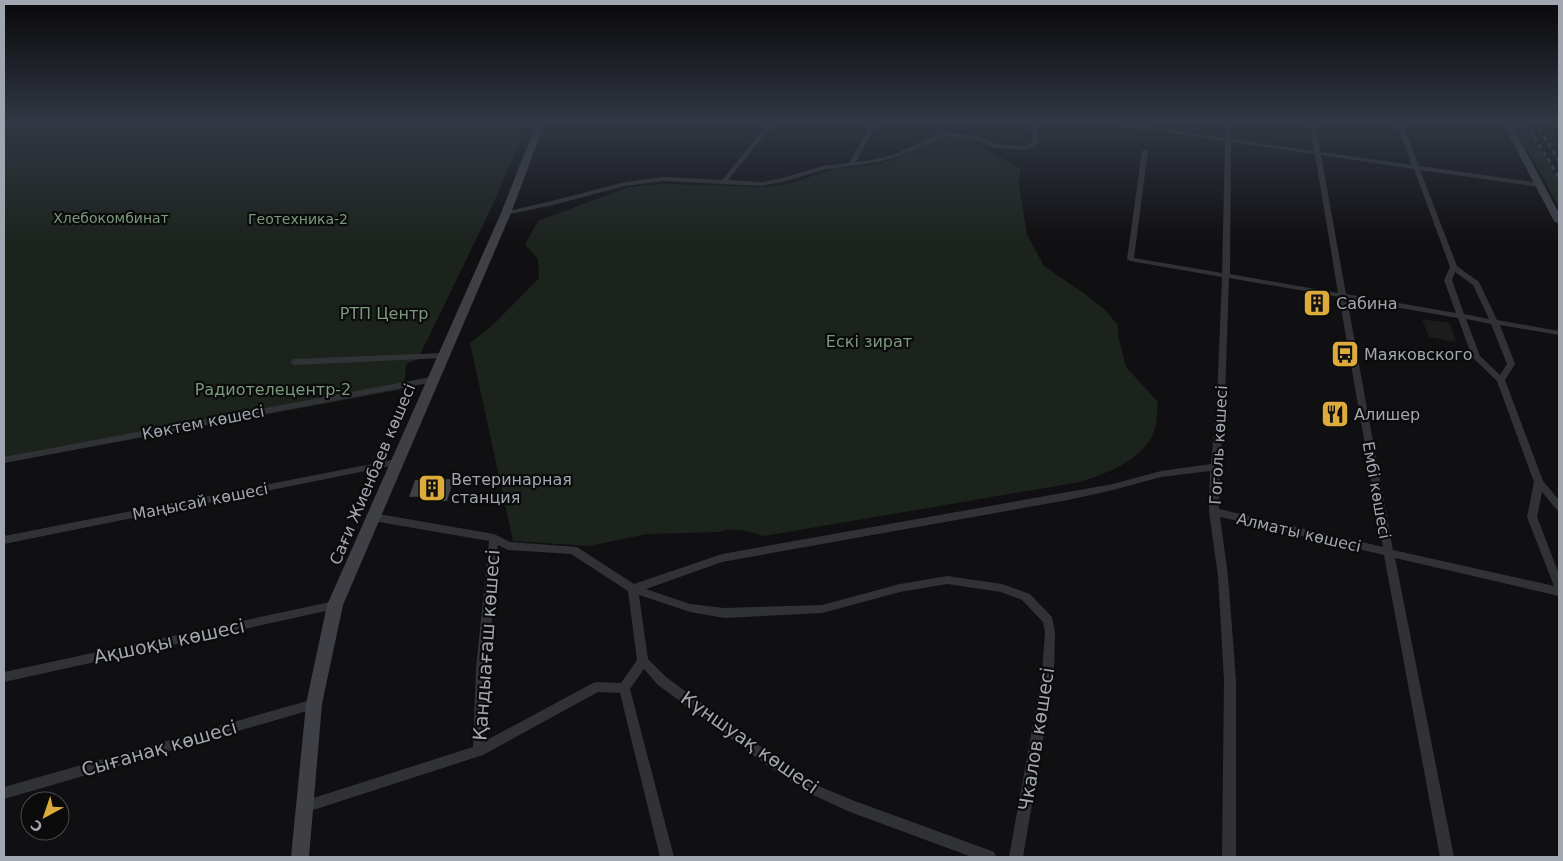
<svg xmlns="http://www.w3.org/2000/svg" width="1563" height="861" viewBox="0 0 1563 861" font-family="'DejaVu Sans',sans-serif">
<style>
.built{fill:#1c1c1d}
.green{fill:#1c231d}
.building{fill:#3f4044}
.lines{fill:none;stroke-linecap:round;stroke-linejoin:round}
.street{fill:#313235;fill-rule:evenodd}
.secondary{fill:#3f4045;fill-rule:evenodd}
.rail{stroke:#4a4b50;stroke-width:2.5;stroke-dasharray:4.5 4;stroke-linecap:butt}
.labels{text-anchor:middle;stroke-width:4.5;stroke-linejoin:round;paint-order:stroke}
.far-park-label{font-size:14px;fill:#7b997d;stroke:#0b0b0c}
.poi-label{font-size:16px;fill:#a2a6b0;stroke:#0b0b0c;text-anchor:start}
.park-label{font-size:16px;fill:#7b997d;stroke:#0b0b0c}
.street-label{font-size:16px;fill:#a2a6b0;stroke:#0b0b0c}
.near-street-label{font-size:19px;fill:#a2a6b0;stroke:#0b0b0c}
</style>
<rect width="100%" height="100%" fill="#100f11"/>
<path class="built" d="M1422,319L1450,323L1456,342L1429,337Z"/>
<path class="green" d="M4,122H529L488,215L418,359L406,364L404,389L4,463Z
M1512,122H1524L1559,181V207Z
M954,137L969,140L1020,168L1019,186L1027,234L1044,266L1085,294L1104,309L1117,324L1119,339L1126,367L1158,402C1157,410 1157,421 1155,429C1145,460 1107,473 1080,482L764,536C749,532 734,526 719,532L647,534L589,546L513,541L470,343L492,326L539,278L538,259L526,246V242L538,221L629,187L666,184L760,187L776,186L792,183L837,168L868,166L889,161L939,138Z"/>
<path class="building" d="M454,479L447,501H435L436,496L409,497L415,480Z"/>
<g class="lines">
<path class="street" d="M769,122H775L728,180L762,182L783,178L822,166L849,163L872,122H878L856,162L876,159L895,154L944,132L977,136L997,144L1025,146L1033,142L1031,125L1034,122H1041L1037,126L1039,143L1026,150L996,148L976,140L945,136L899,156L879,162L823,170L786,181L762,186L664,181L625,186L553,205L506,215L503,213L504,212L552,201L625,182L664,177L722,180Z
M1057,122H1072L1069,124Z
M1099,122H1115L1225,138V122H1231V139L1314,151L1309,122H1315L1320,152L1412,165L1396,122H1402L1419,166L1540,183L1543,185L1540,187L1420,170L1457,266L1479,282L1497,320L1559,331V335L1500,325L1515,364L1505,380L1543,481L1559,500V510L1556,509L1542,492L1537,517L1559,574V596L1395,558L1454,857H1440L1384,555L1220,517L1228,576L1236,680V857H1222L1224,680L1218,576L1209,512L1210,471L1161,477L1113,490L1068,500L722,562L646,589L690,604L724,608L822,605L900,584L947,576L1002,584L1030,594L1052,617L1055,633L1054,674L1023,857H1009L1042,674L1045,633L1043,622L1022,600L1001,592L947,584L900,592L822,613L724,618L690,612L639,595L648,659L666,677L783,763L821,787L852,800L989,850L994,852L996,857H972L850,812L813,795L775,771L658,685L644,669L630,689L674,857H660L620,693L598,692L483,755L304,813L300,811L298,807L300,803L304,801L473,747L476,668L489,541L373,521L370,520L368,517L370,514L373,513L494,534L510,542L577,547L634,584L722,554L1068,492L1113,484L1161,471L1211,464L1217,398L1222,277L1130,261L1127,259L1142,151L1145,149L1148,151L1134,258L1222,273L1225,141ZM1231,142L1315,154L1338,293L1230,274ZM1321,155L1414,169L1450,267L1444,280L1456,313L1346,294ZM1455,272L1473,285L1489,319L1464,314L1452,280ZM1229,278L1339,297L1383,547L1219,509L1220,467L1225,398ZM1347,299L1458,318L1472,357L1497,381L1534,482L1527,517L1554,586L1393,550ZM1466,319L1491,324L1507,364L1500,375L1480,356ZM498,545L508,550L571,554L628,591L637,660L621,683L597,682L593,683L485,741L488,668Z
M442,353L445,354L446,356L445,358L294,365L290,362L294,359Z
M431,377L434,378L435,380L434,382L4,463V457Z
M397,459L400,460L402,462L400,464L4,544V536Z
M335,601L339,602L340,605L339,608L335,609L4,682V672Z
M314,699L318,700L320,704L318,708L314,709L4,799V787Z"/>
<path class="secondary" d="M537,122H545L511,213L343,605L322,704L309,857H291L306,704L327,605L501,213Z
M1502,122H1510L1559,213V224L1554,221Z"/>
<path class="rail" d="M1526,122L1559,178
M1535,122L1559,161"/>
</g>
<linearGradient id="sky" x2="0" y2="1"><stop stop-color="#090809"/><stop offset="0.5" stop-color="#313743"/><stop offset="1" stop-color="#313743" stop-opacity="0"/></linearGradient>
<rect width="1563" height="243" fill="url(#sky)"/>
<defs>
<g id="building-square" transform="scale(1.4375)"><rect x="-9" y="-9" width="18" height="18" rx="4" fill="#ddab3c" stroke="#0b0b0c"/><path d="M-4-6H4V6H1V3H-1V6H-4ZM-2.5-4.3h1.7v1.8h-1.7ZM.8-4.3h1.7v1.8H.8ZM-2.5-1h1.7V.8h-1.7ZM.8-1h1.7V.8H.8Z" fill="#111"/></g>
<g id="bus-square" transform="scale(1.4375)"><rect x="-9" y="-9" width="18" height="18" rx="4" fill="#ddab3c" stroke="#0b0b0c"/><path d="M-5-6H5V4H4V6H2V4H-2V6H-4V4H-5ZM-3.5-4V0h7V-4ZM-3.5 1.2v1.5H-2V1.2ZM2 1.2v1.5H3.5V1.2Z" fill="#111"/></g>
<g id="restaurant-square" transform="scale(1.4375)"><rect x="-9" y="-9" width="18" height="18" rx="4" fill="#ddab3c" stroke="#0b0b0c"/><path d="M-5-6h1v4h1v-4h1v4h1v-4h1v5L-1.5 .5V6h-2V.5L-5-1ZM5-6V6H3V1.5H1.5Q1.5-4 5-6Z" fill="#111"/></g>
</defs>
<g fill-rule="evenodd">
<use href="#building-square" x="1317" y="303"/>
<use href="#bus-square" x="1345" y="354"/>
<use href="#restaurant-square" x="1335" y="414"/>
<use href="#building-square" x="432" y="488"/>
</g>
<g class="labels">
<g class="far-park-label">
<text x="111" y="223">Хлебокомбинат</text>
<text x="298" y="224">Геотехника-2</text>
</g>
<g class="poi-label">
<text x="1336" y="309">Сабина</text>
<text x="1364" y="360">Маяковского</text>
<text x="1354" y="420">Алишер</text>
<text x="451" y="485">Ветеринарная<tspan x="451" dy="18">станция</tspan></text>
</g>
<g class="park-label">
<text x="384" y="319">РТП Центр</text>
<text x="869" y="347">Ескі зират</text>
<text x="273" y="395">Радиотелецентр-2</text>
</g>
<g class="street-label">
<text transform="translate(203 422) rotate(-11)" y="6">Көктем көшесі</text>
<text transform="translate(1218 445) rotate(-87)" y="6">Гоголь көшесі</text>
<text transform="translate(372 474) rotate(-67)" y="6">Сағи Жиенбаев көшесі</text>
<text transform="translate(1377 490) rotate(80)" y="6">Ембі көшесі</text>
<text transform="translate(200 501) rotate(-11)" y="6">Маңысай көшесі</text>
<text transform="translate(1299 532) rotate(13)" y="6">Алматы көшесі</text>
</g>
<g class="near-street-label">
<text transform="translate(169 641) rotate(-12)" y="7">Ақшоқы көшесі</text>
<text transform="translate(486 645) rotate(-86)" y="7">Қандыағаш көшесі</text>
<text transform="translate(1036 739) rotate(-81)" y="7">Чкалов көшесі</text>
<text transform="translate(750 742) rotate(35)" y="7">Күншуақ көшесі</text>
<text transform="translate(159 748) rotate(-16)" y="7">Сығанақ көшесі</text>
</g>
</g>
<rect width="1563" height="861" fill="none" stroke="#a2a6b0" stroke-width="10"/>
<g transform="translate(45 816) rotate(220)"><circle r="24" fill="#0b0b0c" stroke="#47494e"/>
<path d="M0-4L9 19L0 12L-9 19Z" fill="#ddab3c"/>
<text y="-8" font-size="14" font-weight="bold" text-anchor="middle" fill="#a2a6b0">С</text>
</g>
</svg>
